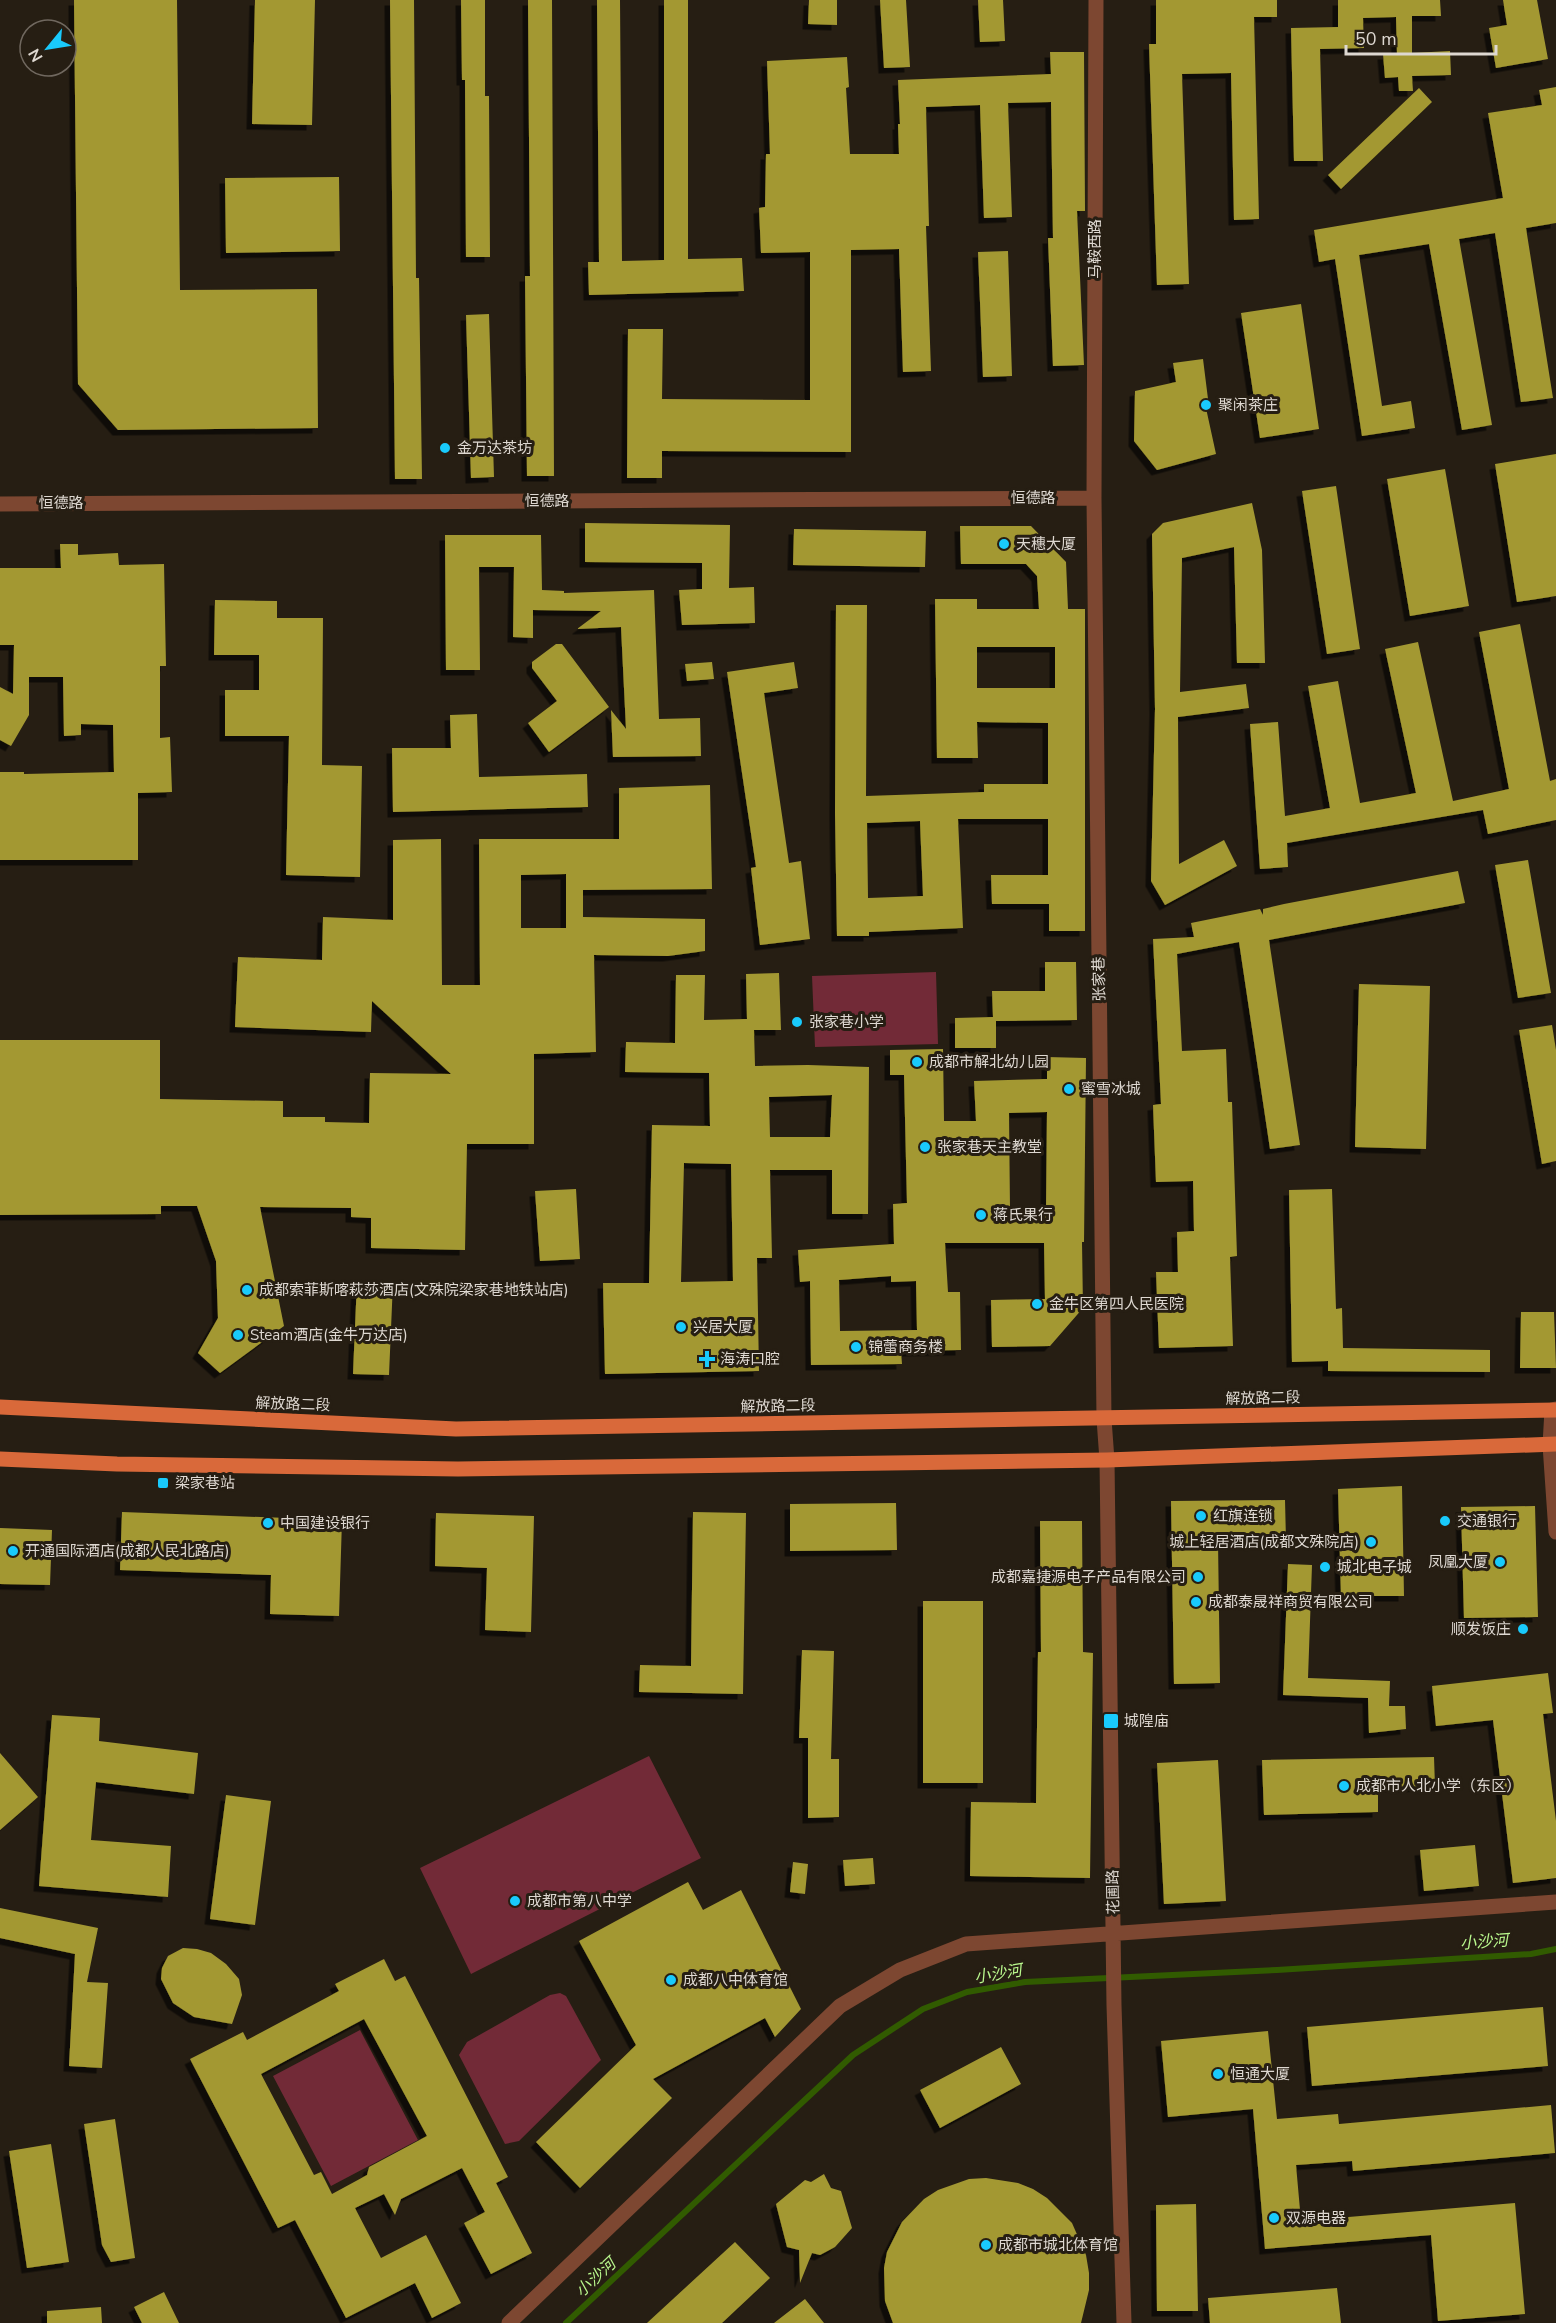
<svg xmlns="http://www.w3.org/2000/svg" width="1556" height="2323" viewBox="0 0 1556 2323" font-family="'Nunito Sans','Noto Sans SC',sans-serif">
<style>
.green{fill:#722a37}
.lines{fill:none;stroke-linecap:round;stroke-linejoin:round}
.stream{stroke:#315b00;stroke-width:6}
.building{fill:#a39833;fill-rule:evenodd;filter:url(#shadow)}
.minor{stroke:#7d4731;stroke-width:15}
.major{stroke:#d9693a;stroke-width:15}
.poi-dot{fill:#19cafc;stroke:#261e13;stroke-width:2}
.labels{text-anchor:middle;stroke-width:6;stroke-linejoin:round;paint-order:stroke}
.street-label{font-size:15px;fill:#ded8d1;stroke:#261e13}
.poi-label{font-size:15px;fill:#ded8d1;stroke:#261e13;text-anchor:start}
.water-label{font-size:16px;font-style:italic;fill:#baf98e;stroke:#261e13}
</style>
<defs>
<filter id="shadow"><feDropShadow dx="-5.5" dy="5.5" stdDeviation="0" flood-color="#0009"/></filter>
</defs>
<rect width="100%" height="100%" fill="#261e13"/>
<path class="green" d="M936,972L938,1044L815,1047L812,976Z
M649,1756L701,1858L471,1974L420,1868Z
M560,1993L566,1996L601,2060L519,2141L505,2144L459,2055L467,2042L550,1995Z
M360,2030L418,2140L331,2186L273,2076Z"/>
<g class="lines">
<path class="stream" d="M566,2323L853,2055L923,2009L967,1992L1025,1982L1277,1970L1531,1954L1556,1949"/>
</g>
<path class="building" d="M74,0H177L180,290L317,289L318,428L118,430L78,384Z
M255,0H315L312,125L252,124Z
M390,0H414L416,278H419L422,479H395Z
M461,0H485V96H489L490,257H466L465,80H462Z
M528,0H552L554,476H527L525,276H530Z
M597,0H620L622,261L664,260V0H688V259L742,258L744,291L589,295L588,262H599Z
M809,0H837V25L808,24Z
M880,0H906L910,67L884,68Z
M978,0H1003L1005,41L980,42Z
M1156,0H1277V17H1254L1259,219L1234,220L1231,73L1182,74L1189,284L1157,285L1149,44H1156Z
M1338,0H1440L1441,16H1412V53L1450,51L1451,75L1412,76L1413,91H1399L1398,77L1385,78L1383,54H1397L1396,17L1363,18L1364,48L1320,49L1323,161H1294L1291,28L1338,27Z
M1503,0H1537L1548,59L1496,68L1489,28L1507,25Z
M1050,52H1084L1085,211H1077L1084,365L1053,366L1048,238H1053L1051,102L1008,103L1012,217L984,218L980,105L926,107L929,226H926L931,371L903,372L899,249L851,250V452L662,451V478H627L628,329H663L662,399L810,400V252L761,253L759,208L765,207L766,154H770L767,61L847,57L849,87L846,88L850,154H899L898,124H900L898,80L1051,74Z
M1556,87V223L1526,228L1553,398L1521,402L1495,233L1459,239L1492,425L1462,430L1429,244L1359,255L1382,406L1411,401L1415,428L1362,436L1335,259L1319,262L1314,230L1503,198L1488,113L1542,105L1539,90Z
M1419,88L1432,102L1341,189L1328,175Z
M339,177L340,251L226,253L225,178Z
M1008,251L1012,376L983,377L978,252Z
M1301,304L1319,429L1260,438L1241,313Z
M489,314L494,477L471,478L466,315Z
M1203,359L1208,399H1204L1216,454L1157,470L1134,441L1135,391L1176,382L1173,363Z
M1556,454V596L1517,602L1495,464Z
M1445,469L1469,606L1410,616L1387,479Z
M1336,486L1360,649L1327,654L1302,491Z
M1252,503L1262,550L1265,663H1237L1234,547L1182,558L1180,692L1246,684L1249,708L1178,717L1179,864L1224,840L1237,866L1165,905L1151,881L1155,709L1152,534L1163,523Z
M585,523L730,525L729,588L754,587L755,623L682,625L679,590L702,589V563L585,562Z
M960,526H1031L1066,562L1068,609H1085V931H1049V904H992L991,875H1048V819H958L963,928L869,932V936H837L835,813L836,605H867L866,796L984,792V784H1048V723L977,722L978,758H937L935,599H977V609H1039L1037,576L1026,564H961ZM977,647H1055V688H977ZM920,821L923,896L868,898L867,823Z
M794,529L926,531L925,567L793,565Z
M445,535H541L542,590L564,591V593L654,590L659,719L700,718L701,756L613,757L611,710L626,729L621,627L577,629L601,611L533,610V638L513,637L514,567H479L480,670H446Z
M60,544H78V555L118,553L119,565L164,564L166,666H160V738L170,737L172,792L138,793V860H0V772H24V774L114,772L113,725L81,724V735L64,736L63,677H29V715L11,746L0,740V687L13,694L14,645H0V568H61Z
M215,600L277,601V618H323L322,765L362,766L360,877L286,875L289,736H225V690H259V655H214Z
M1520,624L1550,781L1556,779V820L1488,834L1483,810L1287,843L1288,867L1260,869L1250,724L1278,722L1285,816L1330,808L1308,686L1338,681L1360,803L1416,793L1385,649L1418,642L1453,801L1509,789L1479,632Z
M556,644H562L609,707L549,752L528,723L557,701L532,668V662Z
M712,662L714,679L687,681L685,664Z
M794,662L798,688L764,693L789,863L801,861L810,939L760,945L751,868L756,867L727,672Z
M477,714L479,777L587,774L588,807L393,812L392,748H451L450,715Z
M710,785L712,889L583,890V917L705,919V951L668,956L594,955L596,1052L534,1054V1144H467L465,1250L371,1248V1218L351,1217V1208L260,1207L284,1326L220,1373L198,1353L218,1318L216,1261L197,1206H161V1214L0,1215V1040H160V1099L283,1101V1117H325V1122L369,1123L370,1073L451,1074L372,1001L371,1032L235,1027L238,957L322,960L323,917L393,920V840L441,839L442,985H480L479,839H619V788ZM566,874V928H521V875Z
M1528,860L1551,993L1518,998L1495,865Z
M1458,871L1465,903L1269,940L1300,1145L1270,1149L1239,942L1177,954L1182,1051L1226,1049L1228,1102H1232L1237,1256L1230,1257L1233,1346L1159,1348L1156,1272H1178L1177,1232L1194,1231L1193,1181L1156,1182L1153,1105L1161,1104L1153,939L1194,937L1191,923L1260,909L1263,915V909L1284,904Z
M1045,962H1076L1077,1020L996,1021V1048H955V1018L993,1017L992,991H1045Z
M779,973L781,1030H754L755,1066L808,1065L869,1067L868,1214H832V1170H770L772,1258H757L759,1371L605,1374L603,1283H649L652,1125L710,1126L709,1073L625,1072L626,1042L675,1043L676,975H705L704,1020L747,1019L746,974ZM832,1095L830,1137H770L769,1097ZM684,1163L731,1164L733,1281L681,1282Z
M1359,984L1430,986L1426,1149L1355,1147Z
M1552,1025L1556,1050V1161L1542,1164L1519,1030Z
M943,1049L944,1121H976L974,1081L1047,1079V1057L1086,1058L1084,1242H1082L1083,1308L1050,1346L992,1347L991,1300L1045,1299L1044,1243H945L948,1292H960L961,1350L901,1351L902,1364L811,1365L810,1281L800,1282L798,1250L894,1244L893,1204L907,1203L904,1075H890V1050ZM1047,1112L1046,1210H1010L1009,1113ZM891,1276V1282L916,1281L917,1330L840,1331L839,1280Z
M576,1189L580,1259L540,1261L535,1191Z
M1332,1189L1336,1309L1342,1308L1343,1348L1490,1350V1372L1328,1371V1361L1292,1362L1289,1190Z
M357,1281L393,1282L389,1375L353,1374Z
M1521,1312H1554L1556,1368H1520Z
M1402,1486L1404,1596H1341L1338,1489Z
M1285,1500L1286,1541L1218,1542L1220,1683L1174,1684L1171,1501Z
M896,1503L897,1550L790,1551V1504Z
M1535,1506L1538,1617L1464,1618L1461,1507Z
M122,1512L342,1520L339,1616L270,1614L271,1575L120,1570Z
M693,1512L746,1513L743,1694L639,1692L640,1665L691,1666Z
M436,1513L534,1516L531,1632L485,1630L487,1568L435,1566Z
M1040,1521H1082L1083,1652L1093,1653L1090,1878L970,1876L971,1802L1036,1803L1038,1652H1041Z
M0,1528L52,1530L50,1585L0,1584Z
M1288,1564L1312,1565L1308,1678L1390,1681L1389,1706H1405L1406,1729L1369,1733L1368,1698L1283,1695Z
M923,1601H983V1783H923Z
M802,1650L834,1651L831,1759H839V1817L808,1818V1738H799Z
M1548,1673L1553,1713L1543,1714L1556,1821V1878L1513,1883L1493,1720L1436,1726L1432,1686Z
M52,1715L100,1718L99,1741L198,1753L194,1794L96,1782L91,1840L171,1846L168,1897L39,1886Z
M0,1753L38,1797L0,1830Z
M1434,1757L1435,1786L1378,1787V1812L1264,1815L1262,1760Z
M1218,1760L1226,1901L1164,1904L1157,1763Z
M226,1795L271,1801L255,1925L210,1919Z
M1475,1845L1479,1886L1424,1891L1420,1850Z
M873,1858L875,1884L845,1886L843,1860Z
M793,1862L808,1864L805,1894L790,1892Z
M688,1882L703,1910L741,1890L801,2009L775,2037L765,2018L653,2079L672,2098L580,2188L536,2142L636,2045L579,1941Z
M0,1908L98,1928L87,1982L108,1983L102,2068L69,2066L75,1954L0,1938Z
M183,1948L197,1949L211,1953L226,1964L239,1979L242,1995L232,2024L194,2017L173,2003L161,1979L162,1968L168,1956Z
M384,1959L395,1981L405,1976L508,2177L496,2183L532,2253L491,2274L464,2223L485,2212L462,2168L401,2199L395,2215L384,2194L355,2208L381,2258L426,2235L461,2303L432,2318L415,2283L346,2318L295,2220L278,2228L190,2059L243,2032L247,2040L339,1991L335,1984ZM364,2019L427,2136L369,2167L367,2175L332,2194L321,2172L314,2175L261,2074Z
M1543,2007L1548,2066L1312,2086L1307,2027Z
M1268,2031L1277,2119L1338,2114L1339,2124L1551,2105L1555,2153L1353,2171L1352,2161L1296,2165L1301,2221L1515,2203L1525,2314L1438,2321L1431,2235L1265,2249L1253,2109L1168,2117L1161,2041Z
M1001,2047L1021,2084L940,2128L920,2090Z
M115,2119L135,2258L111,2262L102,2245L84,2124Z
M51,2144L69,2262L27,2268L9,2151Z
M824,2174L831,2188L841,2191L852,2228L835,2247L820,2255L812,2253L800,2283L799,2250L787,2247L776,2204L805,2180L811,2182Z
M986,2178L1018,2183L1033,2189L1047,2198L1072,2223L1086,2255L1089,2273V2290L1081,2323H893L885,2301L884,2268L887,2252L902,2222L924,2199L938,2190L969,2179Z
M1196,2204L1198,2311H1157L1156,2205Z
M735,2242L770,2278L722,2323H647Z
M1337,2288L1341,2323H1210L1208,2298Z
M164,2292L179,2323H142L134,2307Z
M805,2299L824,2323H774Z
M101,2307L102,2323H47V2311Z"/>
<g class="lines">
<path class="minor" d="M1096,0L1094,498L1104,1419L1107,1460L1114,2005L1124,2323
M0,504L1094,498
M1556,1409L1552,1410L1550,1445L1556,1532
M509,2323L840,2006L900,1970L966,1944L1556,1902"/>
<path class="major" d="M0,1407L456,1429L1556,1410
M0,1459L117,1464L458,1469L1107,1460L1556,1444"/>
</g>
<g class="poi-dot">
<circle cx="1206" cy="405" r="6"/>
<circle cx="445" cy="448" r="6"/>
<circle cx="1004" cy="544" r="6"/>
<circle cx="797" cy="1022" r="6"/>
<circle cx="917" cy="1062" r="6"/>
<circle cx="1069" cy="1089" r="6"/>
<circle cx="925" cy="1147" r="6"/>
<circle cx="981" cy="1215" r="6"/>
<circle cx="247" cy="1290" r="6"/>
<circle cx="1037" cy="1304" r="6"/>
<circle cx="681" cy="1327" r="6"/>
<circle cx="238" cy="1335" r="6"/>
<circle cx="856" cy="1347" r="6"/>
<path d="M704 1350h6v6h6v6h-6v6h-6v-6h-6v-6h6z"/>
<rect x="157" y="1477" width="12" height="12" rx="3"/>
<circle cx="1201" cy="1516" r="6"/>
<circle cx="1445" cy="1521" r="6"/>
<circle cx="268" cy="1523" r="6"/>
<circle cx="1371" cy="1542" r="6"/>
<circle cx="13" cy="1551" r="6"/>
<circle cx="1500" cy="1562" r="6"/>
<circle cx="1325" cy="1567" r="6"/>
<circle cx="1198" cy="1577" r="6"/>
<circle cx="1196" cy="1602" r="6"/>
<circle cx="1523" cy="1629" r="6"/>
<rect x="1103" y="1713" width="16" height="16" rx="3"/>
<circle cx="1344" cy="1786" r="6"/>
<circle cx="515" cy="1901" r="6"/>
<circle cx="671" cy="1980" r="6"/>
<circle cx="1218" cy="2074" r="6"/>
<circle cx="1274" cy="2218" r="6"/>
<circle cx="986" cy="2245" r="6"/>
</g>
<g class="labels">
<g class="street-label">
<text transform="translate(1095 249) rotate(-90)" y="5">马鞍西路</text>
<text x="1033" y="503">恒德路</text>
<text x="547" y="506">恒德路</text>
<text x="61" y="508">恒德路</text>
<text transform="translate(1099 979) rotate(-91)" y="5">张家巷</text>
<text transform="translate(1263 1398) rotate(-1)" y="5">解放路二段</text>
<text transform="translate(293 1404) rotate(2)" y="5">解放路二段</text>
<text transform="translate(778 1406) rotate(-1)" y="5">解放路二段</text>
<text transform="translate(1113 1892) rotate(-91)" y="5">花圃路</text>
</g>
<g class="poi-label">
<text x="1218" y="410">聚闲茶庄</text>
<text x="457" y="453">金万达茶坊</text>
<text x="1016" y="549">天穗大厦</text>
<text x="809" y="1027">张家巷小学</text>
<text x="929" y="1067">成都市解北幼儿园</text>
<text x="1081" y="1094">蜜雪冰城</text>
<text x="937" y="1152">张家巷天主教堂</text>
<text x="993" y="1220">蒋氏果行</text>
<text x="259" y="1295">成都索菲斯喀萩莎酒店(文殊院梁家巷地铁站店)</text>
<text x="1049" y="1309">金牛区第四人民医院</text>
<text x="693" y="1332">兴居大厦</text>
<text x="250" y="1340">Steam酒店(金牛万达店)</text>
<text x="868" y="1352">锦蕾商务楼</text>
<text x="720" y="1364">海涛口腔</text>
<text x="175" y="1488">梁家巷站</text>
<text x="1213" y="1521">红旗连锁</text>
<text x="1457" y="1526">交通银行</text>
<text x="280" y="1528">中国建设银行</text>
<text x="1359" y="1547" text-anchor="end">城上轻居酒店(成都文殊院店)</text>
<text x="25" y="1556">开通国际酒店(成都人民北路店)</text>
<text x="1488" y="1567" text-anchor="end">凤凰大厦</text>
<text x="1337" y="1572">城北电子城</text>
<text x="1186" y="1582" text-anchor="end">成都嘉捷源电子产品有限公司</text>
<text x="1208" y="1607">成都泰晟祥商贸有限公司</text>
<text x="1511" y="1634" text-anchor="end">顺发饭庄</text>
<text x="1124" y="1726">城隍庙</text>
<text x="1356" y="1791">成都市人北小学（东区）</text>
<text x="527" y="1906">成都市第八中学</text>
<text x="683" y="1985">成都八中体育馆</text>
<text x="1230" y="2079">恒通大厦</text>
<text x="1286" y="2223">双源电器</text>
<text x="998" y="2250">成都市城北体育馆</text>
</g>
<g class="water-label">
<text transform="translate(1484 1941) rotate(-4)" y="6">小沙河</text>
<text transform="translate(998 1973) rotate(-9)" y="6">小沙河</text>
<text transform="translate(595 2277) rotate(-43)" y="6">小沙河</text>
</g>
</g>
<g transform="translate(48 48) rotate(240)"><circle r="28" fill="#261e13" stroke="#70685f" stroke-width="1.5"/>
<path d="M0-4.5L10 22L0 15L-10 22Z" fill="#19cafc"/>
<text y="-9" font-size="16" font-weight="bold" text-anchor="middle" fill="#ded8d1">N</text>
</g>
<path d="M1346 45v9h150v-9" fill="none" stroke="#ded8d1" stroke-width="3"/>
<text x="1355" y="45" font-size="18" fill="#ded8d1" stroke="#261e13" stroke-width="4.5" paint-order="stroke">50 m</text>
</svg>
